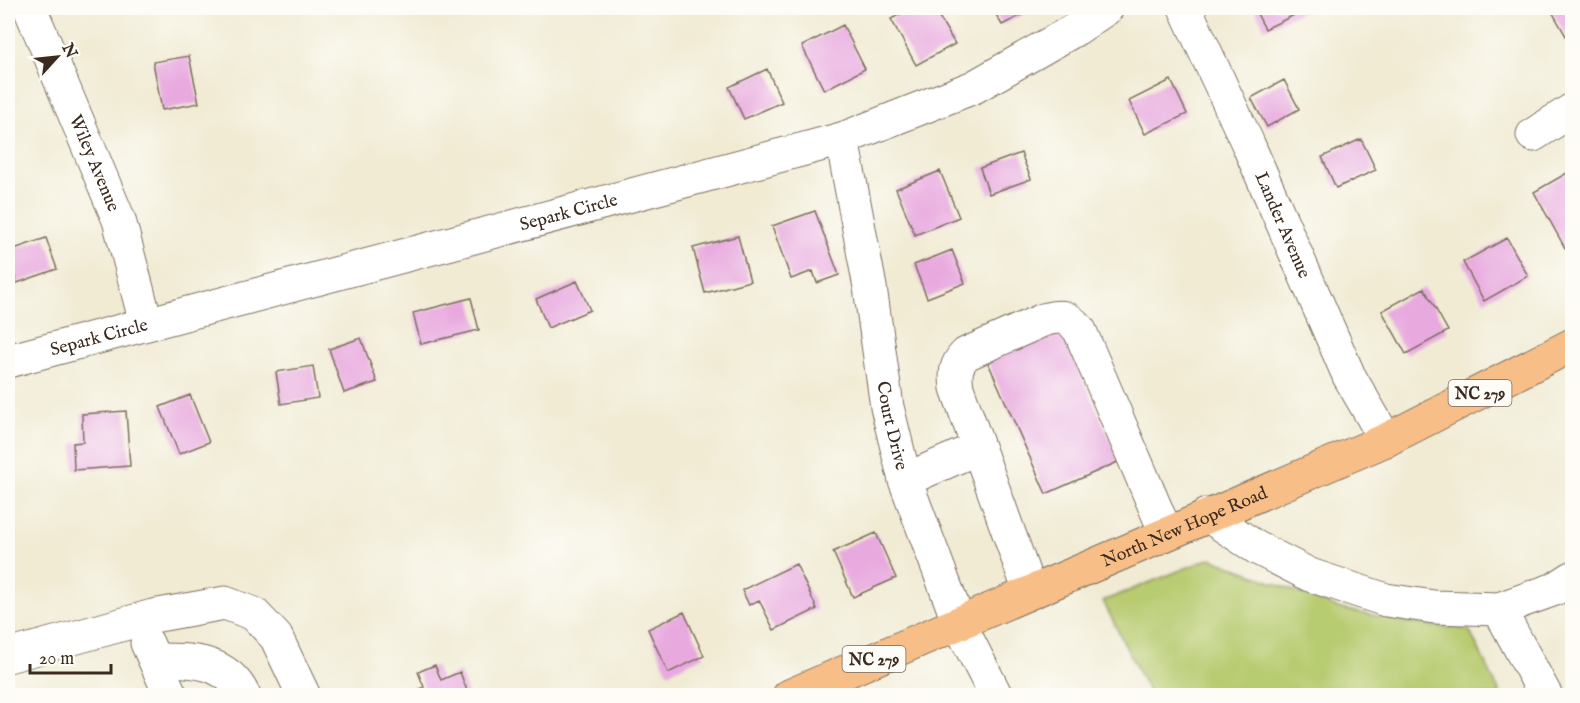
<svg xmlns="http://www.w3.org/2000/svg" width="1580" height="703" viewBox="0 0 1580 703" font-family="'IM FELL English',serif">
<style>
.green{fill:#b7cb6f;stroke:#797a46;stroke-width:1.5}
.building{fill:#e8a9df}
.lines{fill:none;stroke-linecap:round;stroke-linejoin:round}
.minor-casing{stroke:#7b6e5e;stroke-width:35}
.major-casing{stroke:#7b6e5e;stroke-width:35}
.minor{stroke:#fff;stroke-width:33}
.major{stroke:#f7be88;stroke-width:33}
.labels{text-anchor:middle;stroke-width:4.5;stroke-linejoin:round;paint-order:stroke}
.shield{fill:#fdfcf7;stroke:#75695f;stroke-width:1.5}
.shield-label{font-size:16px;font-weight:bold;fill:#3b2a1e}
.street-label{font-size:18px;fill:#3b2a1e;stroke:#fdfcf7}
</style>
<rect width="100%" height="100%" fill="#fdfcf7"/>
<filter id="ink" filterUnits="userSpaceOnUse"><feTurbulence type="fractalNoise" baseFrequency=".0167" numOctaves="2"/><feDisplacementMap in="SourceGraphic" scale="12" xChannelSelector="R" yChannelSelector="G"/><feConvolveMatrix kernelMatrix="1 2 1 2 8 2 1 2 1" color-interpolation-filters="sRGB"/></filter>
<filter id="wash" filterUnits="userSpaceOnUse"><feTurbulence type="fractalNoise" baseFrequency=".008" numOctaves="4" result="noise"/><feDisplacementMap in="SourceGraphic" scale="24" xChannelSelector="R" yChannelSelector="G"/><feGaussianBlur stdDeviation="1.35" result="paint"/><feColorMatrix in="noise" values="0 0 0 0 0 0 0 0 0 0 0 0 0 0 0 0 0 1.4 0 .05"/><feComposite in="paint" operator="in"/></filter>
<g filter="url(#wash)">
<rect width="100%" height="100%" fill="#f1ebd4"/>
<path class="green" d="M1211,558L1337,608L1411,623L1469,630L1501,695H1150L1103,601Z"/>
<g id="blocks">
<path class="building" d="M912,8H934L955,44L916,65L891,19Z
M992,8H1036L1002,25Z
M1254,8H1307V9L1265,29Z
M1550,8H1572V42L1570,43Z
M843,25L865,69L824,90L802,46Z
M189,56L199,103L162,110L153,62Z
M767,69L782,102L744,119L729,87Z
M1171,80L1187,114L1145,134L1129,101Z
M1284,80L1299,109L1267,127L1251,98Z
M1361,139L1376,170L1336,188L1322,157Z
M1021,153L1031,179L989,194L980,168Z
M1572,170V244L1565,248L1534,192Z
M940,171L959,217L915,235L896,189Z
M815,211L839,275L817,283L813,271L791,279L772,226Z
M738,236L750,281L705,293L693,248Z
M46,238L57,269L17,283L8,257V251Z
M1507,238L1528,276L1484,301L1463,262Z
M952,250L965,283L927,298L914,265Z
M577,281L590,310L548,328L536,299Z
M1424,288L1448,331L1406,354L1382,311Z
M471,298L479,330L421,344L413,313Z
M1059,325L1120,461L1046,494L986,358Z
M361,338L377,382L344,393L329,349Z
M313,366L318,398L281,404L276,372Z
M190,395L209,442L179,454L160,407Z
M126,411L130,466L74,470L73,443L83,442L82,414Z
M876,533L896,578L853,597L833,552Z
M796,564L817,609L774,630L759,600L749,605L742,590Z
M684,612L704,656L668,673L648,629Z
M435,665L441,680L460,672L469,696H403L424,687L418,672Z"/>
</g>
</g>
<g filter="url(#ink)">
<use href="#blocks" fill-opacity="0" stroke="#7b6e5e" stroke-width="1.5"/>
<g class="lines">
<g class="minor-casing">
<g id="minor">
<path id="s1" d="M30,8L119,220L146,323"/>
<path id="s2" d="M1185,8L1248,144L1349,376L1386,440"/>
<path d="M1533,135L1572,110"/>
<path id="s3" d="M842,139L870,287L887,407L905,480L959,623L996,696"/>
<path id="s4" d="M8,361L842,139L974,87L1076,29L1107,8"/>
<path d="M905,480L978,448"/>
<path d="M1207,515L1257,548L1310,575L1386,600L1434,607L1499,609L1555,589L1572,578"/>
<path d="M1030,592L957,388C955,374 955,365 966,354L1043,320C1061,315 1068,315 1080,331L1166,533"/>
<path d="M1499,609L1546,696"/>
<path d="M147,643L171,696"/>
<path d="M8,656L153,616L225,603L254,614L276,637L304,696"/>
<path d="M155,660C189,660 227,659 244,696"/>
</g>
</g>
<g class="major-casing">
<g id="major">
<path id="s5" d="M789,696L1386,440L1572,345"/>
</g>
</g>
<use href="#minor" class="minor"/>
<use href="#major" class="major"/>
</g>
</g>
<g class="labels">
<g class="shield">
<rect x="1448.5" y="380" width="63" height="26" rx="4.5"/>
<rect x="842.5" y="646" width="63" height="26" rx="4.5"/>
</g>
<g class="shield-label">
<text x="1480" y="399">NC 279</text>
<text x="874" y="665">NC 279</text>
</g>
<g class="street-label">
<text dy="6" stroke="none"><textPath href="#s1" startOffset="168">Wiley Avenue</textPath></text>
<text dy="6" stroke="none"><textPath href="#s4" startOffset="580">Separk Circle</textPath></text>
<text dy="6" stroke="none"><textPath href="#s2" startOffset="238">Lander Avenue</textPath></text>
<text dy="6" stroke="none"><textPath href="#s4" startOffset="94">Separk Circle</textPath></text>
<text dy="6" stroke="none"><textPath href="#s3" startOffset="291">Court Drive</textPath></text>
<text dy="6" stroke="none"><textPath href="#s5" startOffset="430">North New Hope Road</textPath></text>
</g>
</g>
<rect width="1580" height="703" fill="none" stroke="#fdfcf7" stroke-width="30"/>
<g transform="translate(57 57) rotate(63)" stroke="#fdfcf7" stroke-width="4.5" paint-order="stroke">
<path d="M0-4.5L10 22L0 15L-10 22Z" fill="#3b2a1e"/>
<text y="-9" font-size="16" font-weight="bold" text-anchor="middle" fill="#3b2a1e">N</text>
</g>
<path d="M30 664v9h81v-9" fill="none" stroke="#3b2a1e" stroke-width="3"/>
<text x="39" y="664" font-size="18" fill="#3b2a1e" stroke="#fdfcf7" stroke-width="4.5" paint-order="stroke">20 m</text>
</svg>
